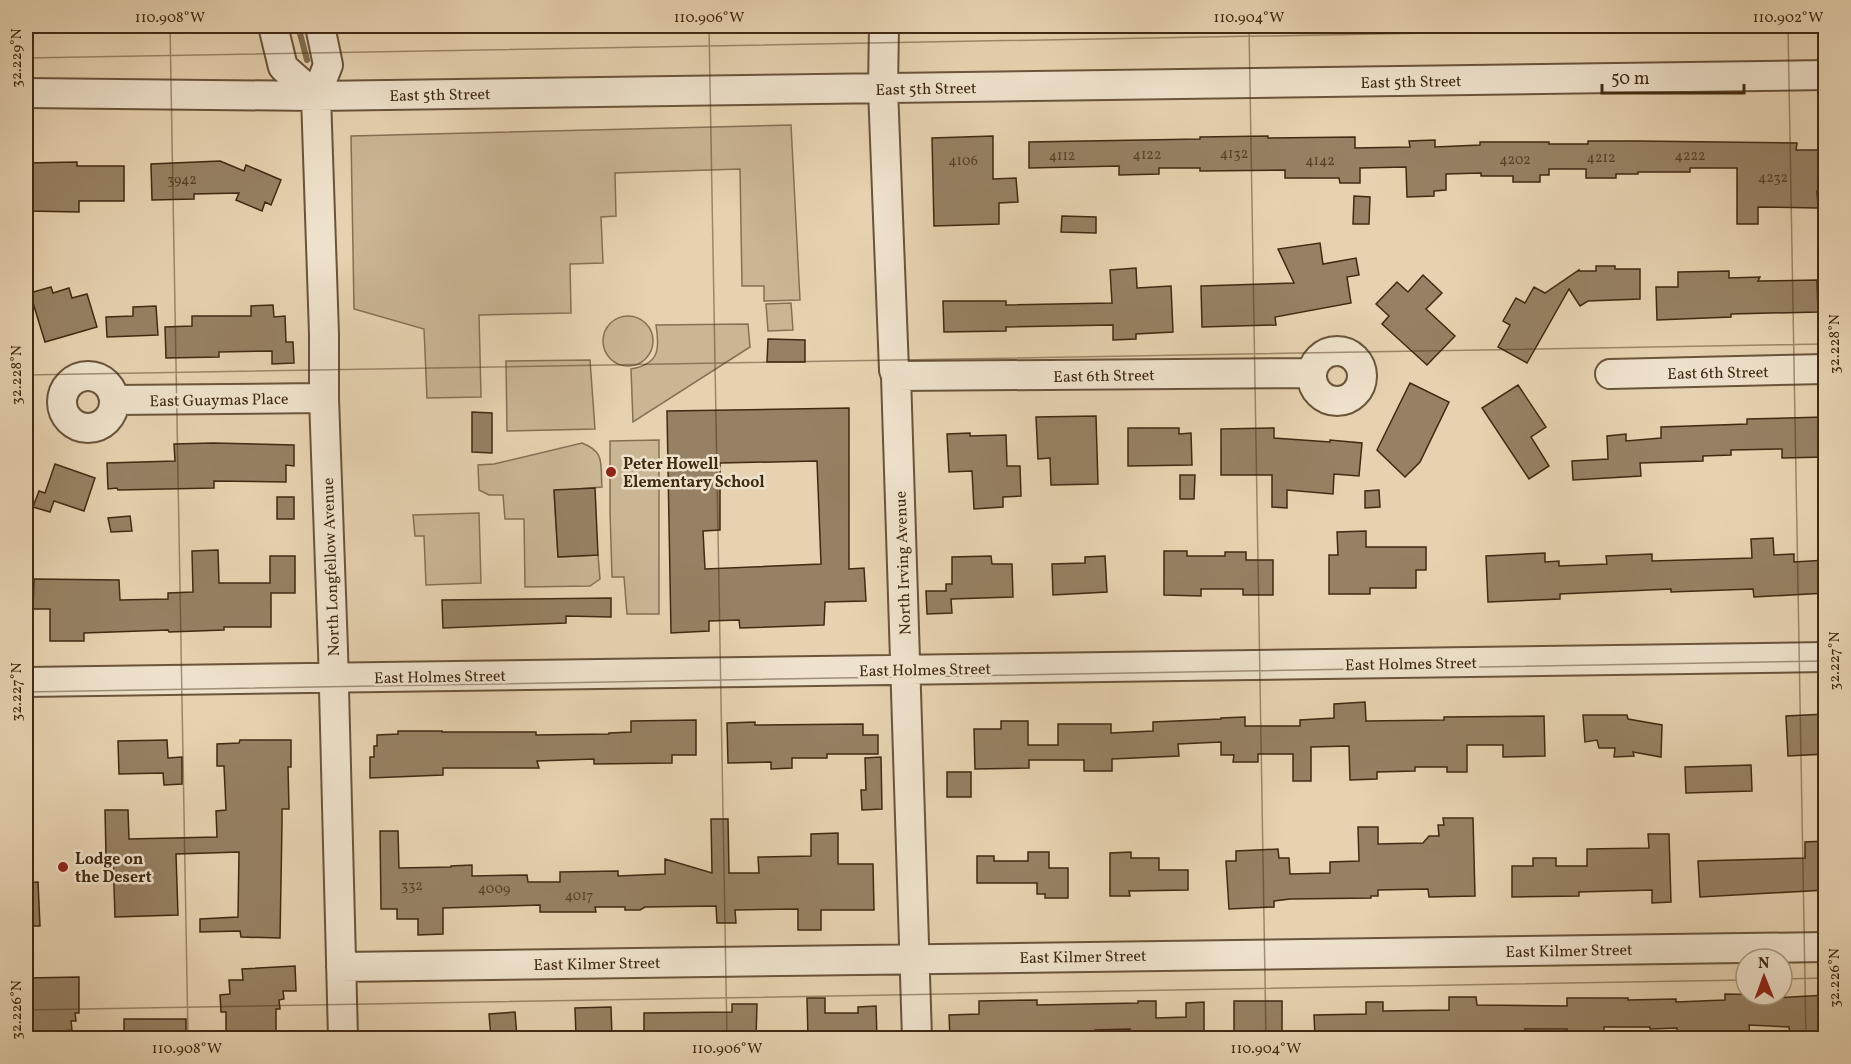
<svg xmlns="http://www.w3.org/2000/svg" width="1851" height="1064" viewBox="0 0 1851 1064" font-family="Vollkorn,serif">
<style>
.green{fill:#cab595;stroke:#857054;stroke-width:1.5}
.lines{fill:none;stroke-linecap:round;stroke-linejoin:round}
.stream{stroke:#826d50;stroke-width:6}
.building{fill:#968164;stroke:#402a12;stroke-width:1.5;fill-rule:evenodd}
.minor-casing{stroke:#6a543a;stroke-width:32}
.minor{stroke:#efe2cc;stroke-width:28}
.ticks{fill:none;stroke:#402a12;stroke-width:1.5;stroke-opacity:0.45}
.poi-dot{fill:#8f2418;stroke:#efe2cc;stroke-width:2}
.labels{text-anchor:middle;stroke-width:5;stroke-linejoin:round;paint-order:stroke}
.number-label{font-size:14px;fill:#564026}
.street-label{font-size:16px;fill:#402a12;stroke:#efe2cc}
.poi-label{font-size:16px;font-weight:bold;fill:#402a12;stroke:#efe2cc;text-anchor:start}
.neatline{fill:none;stroke:#402a12;stroke-width:2}
.ticks-label{font-size:15px;text-anchor:middle;fill:#402a12}
</style>
<rect width="100%" height="100%" fill="#e6d2b0"/>
<filter id="stains"><feTurbulence type="fractalNoise" baseFrequency=".00333" numOctaves="4"/><feColorMatrix values="0 0 0 0 .2 0 0 0 0 .09 0 0 0 0 .02 0 0 0 .5 -.17"/></filter>
<radialGradient id="worn" r=".72"><stop offset=".6" stop-color="#630" stop-opacity="0"/><stop offset="1" stop-color="#630" stop-opacity=".3"/></radialGradient>
<path class="green" d="M791,125L800,300L764,301V286H742L740,169L615,173L616,216L601,217L603,263L570,264L571,313L479,315L481,397L427,398L424,329L354,309L351,136Z
M791,303L793,330L768,331L766,304Z
M603 341a25 25 0 1 1 50 0a25 25 0 1 1-50 0Z
M748,324L750,347L633,422L631,369C659,364 660,350 656,325Z
M590,360L595,429L507,431L506,361Z
M659,440V614H627L624,577H612L610,512V441Z
M582,443C606,452 600,465 602,487L554,491L558,557L598,555L600,579L590,586L525,587L524,519H505L503,495H489L479,490L478,465L494,464Z
M479,513L481,583L426,585L424,536H415L413,515Z"/>
<g class="lines">
<path class="stream" d="M298,26L307,60"/>
</g>
<path class="building" d="M993,136V179L1016,178L1018,202L999,203V224L934,226L932,138Z
M1268,136V138L1355,137V148L1410,147L1409,141L1435,140V147L1480,145V142H1549V144H1588V141H1638L1797,143L1796,150H1826V191H1817L1818,208L1758,207V224H1737V168H1690V172H1638V174H1616V178H1586V169H1549V175H1540V182H1513V176H1481V173L1446,174V190L1434,191V196L1407,197L1406,167L1360,168V183H1340L1339,178H1285V170L1200,171V168H1159V174L1119,175V166L1029,168V142L1200,139V137Z
M220,161L244,171L246,165L281,180L271,205L265,202L262,211L236,200L239,193L194,194V199L152,200L151,164Z
M77,162V166H124V201H79V212L26,211V163Z
M1354,196L1370,197L1369,224H1353Z
M1062,216L1096,217V233L1061,232Z
M1320,243L1323,264L1356,258L1359,275L1347,277L1351,303L1275,317L1276,325L1202,327L1201,286L1294,283L1278,249Z
M1596,266H1615V269H1640V299L1588,301L1580,306L1569,289L1527,363L1498,347L1510,325L1503,321L1516,298L1525,303L1534,287L1545,293L1579,270V271H1596Z
M1136,268L1137,288L1171,286L1173,332L1136,334V339L1113,340V325L1006,327V331L944,332L943,301H1006V305L1112,303L1110,270Z
M1729,271V278L1760,277L1758,281L1817,280L1818,312L1731,314V317L1657,320L1656,287H1678V272Z
M1423,275L1442,293L1426,309L1455,336L1427,365L1382,324L1389,316L1376,304L1397,282L1408,292Z
M51,287L53,293L69,288L72,298L87,294L97,327L45,342L30,293Z
M273,305L274,317L285,316L286,342H293L294,363L272,364V351L219,352V357L166,358L165,327L192,326V316H251V306Z
M156,306L158,335L107,337L106,317L133,316V307Z
M768,339L805,340V362H767Z
M1410,383L1449,402L1420,462L1405,477L1377,450Z
M1518,385L1546,427L1531,437L1549,466L1529,479L1482,408Z
M849,408V569L864,568L866,601L825,602L824,625L740,628L739,620L709,621V631L671,633L667,411ZM817,461L821,564L705,569L703,531L720,530V463Z
M472,412L492,413V453L472,452Z
M1096,416L1098,484L1051,485L1050,458L1038,459L1036,417Z
M1824,417L1825,457L1782,458V449L1731,450V455L1703,456V461L1640,463L1641,476L1573,480L1572,461L1608,459L1607,436L1626,434V441L1661,438V427L1747,424V419Z
M1128,428H1179V434L1191,433L1192,465L1128,466Z
M1274,428V438L1330,442V440L1362,443L1359,476L1334,474L1333,494L1287,490V508L1272,507V475H1221V429Z
M970,433V436L1006,435L1007,466H1020L1021,496L1003,497V507L974,509L972,471L949,472L947,434Z
M213,443L294,445V466L286,465V482L214,481V488L118,490L117,488L108,489L107,463L175,461L174,444Z
M55,464L95,478L84,511L54,501L50,512L33,507L39,491L45,493Z
M1180,475H1195L1194,499H1180Z
M595,488L598,555L558,557L554,490Z
M1379,490L1380,507L1365,508V491Z
M277,497H294V519H277Z
M130,516L132,531L111,532L108,518Z
M1366,531V547H1426V570H1416V588H1370V594H1329V555H1338L1337,532Z
M1773,538L1774,555L1794,554V562L1826,560V593L1754,597L1753,589L1671,592V589L1560,594V599L1488,602L1486,556L1545,553V562L1559,561V566L1607,564L1606,556L1652,554V561L1752,558L1751,539Z
M218,550L219,583H270V556H295V593H271V627H224V630L169,632L168,630L84,633V641H50V609H33L34,579L119,580L120,600L168,599V593L193,592L192,551Z
M1164,551H1187V556H1225V552H1246V560H1273V595H1243V589H1201V596L1164,595Z
M991,556L992,564H1012L1013,597L951,599L952,613L927,614L926,591H946V584H952V557Z
M1105,556L1107,592L1053,595L1052,564L1085,563V557Z
M611,598V617L566,616V623L443,628L442,600Z
M1365,702L1366,721L1444,720V717L1544,716L1545,756L1503,757V745H1467V772H1447V767H1415V771L1377,772V779L1350,780L1349,746L1311,747V781H1293V754H1258V762H1233L1234,755H1221V742L1178,744L1179,756L1112,759V771H1084V760H1029V768L975,769L974,729H1001V721H1028V745H1058V724H1111V733L1153,731V722L1221,719V718L1245,717V726H1300V720L1334,718V704Z
M1826,714V754L1788,756L1786,716Z
M1583,715H1627L1628,719L1662,725L1661,757L1633,752L1634,756L1614,757L1615,748H1599L1597,740L1585,742Z
M696,720V755H672V763L594,764V759L537,761L539,768H443V775L370,778V757H374V746H377V735L398,734V731H442V732H536V735L609,734V733L631,732V721Z
M755,722V725L863,724V735H878V754H827V758H792V768L771,769V762L728,763L727,723Z
M167,740L168,758L182,757V784L164,785L163,773L119,774L118,741Z
M240,740H291V767H288L289,809H282V824L280,938L241,937L240,931L200,932V919L238,917L239,852L176,854L178,915L115,917L113,855H106L105,810H128L129,839L217,837L216,811L226,810L224,766H217V744L239,743Z
M881,757L882,809L862,810L861,790H866L865,758Z
M1751,765L1752,791L1686,793L1685,767Z
M947,772H971V797H947Z
M1443,818H1473L1475,896L1429,897L1428,889L1378,890V896H1371V898L1290,899L1274,901V907L1229,909L1226,861H1236V851L1278,849L1279,858H1289L1290,874L1330,873V862L1359,861L1358,827H1378V844L1423,843L1429,836H1439L1438,825H1444Z
M711,819H728L729,873H759L758,857L811,856V834L838,833V864H873L874,910H821V930H798V909L735,910L736,923H717L716,906L645,907L640,910H625V907H595L596,912H540V905L443,908V934L418,935V919H397V909H381L380,831H398L399,868L451,867V866L472,865V876L527,875L528,882H560V872L618,871V876L665,874V859L712,873Z
M1648,834H1669L1671,902L1652,903V890L1579,892V896L1512,897V866H1533V858H1556V866H1587V849L1649,848Z
M1826,841V890L1700,897L1698,861L1805,858V842Z
M1028,852H1049V868H1068V898H1045V894H1037V883H977V856H994V861H1028Z
M1131,852V858H1159V870H1188V890L1129,891L1130,896H1110V853Z
M38,882L40,926H26V883Z
M295,966L296,991H283L284,999L279,1000L280,1009H276V1038H237V1034L226,1033V1012H221L220,995L230,994L229,980H243L242,969Z
M79,977V1013H75L76,1021H71L72,1030L64,1031V1035L26,1036V978Z
M1725,994L1773,995V998L1826,995V1022H1819L1820,1038H1790L1789,1027L1749,1025L1750,1036H1704V1038H1677V1028L1650,1029V1027H1604V1038H1567V1029H1525V1038H1498V1034H1384V1038H1363V1037H1315L1314,1015L1366,1014V1002H1383V1011L1449,1010V997H1476L1477,1005L1567,1006V998H1628V1000L1676,999V1002L1725,1000Z
M807,998H825V1013H858V1007L876,1006L877,1038H808Z
M1037,1000V1005L1138,1003V1001H1156V1018L1186,1017V1003L1204,1002V1038H1138V1034H1130V1029L1095,1030V1038H950L949,1015L979,1014V1001Z
M1234,1001H1282V1038H1234Z
M732,1004H757L756,1038H662V1036H644V1013L732,1012Z
M611,1007L612,1038L576,1037L575,1008Z
M515,1012L517,1038H491L489,1014Z
M124,1019H186V1038H124Z"/>
<g class="lines">
<g class="minor-casing">
<path id="minor" d="M273,26L283,67L316,96
M320,26L328,65L316,96L324,334V398L333,650L343,1038
M884,26L883,89L894,370L896,376L917,1038
M26,93L316,96L1826,75
M1312 376a25 25 0 1 1 50 0a25 25 0 1 1-50 0Z
M1610,374L1826,369
M896,376L1312,373
M62 402a26 26 0 1 1 52 0a26 26 0 1 1-52 0Z
M114,400L324,398
M26,682L1826,657
M341,967L1826,947"/>
</g>
<use href="#minor" class="minor"/>
</g>
<path class="ticks" d="M170,26L188,1038M709,26L727,1038M1249,26L1266,1038M1788,26L1806,1038M26,58L1826,26M26,375L1826,344M26,692L1826,661M1782,979L1826,978M26,1010L1746,980"/>
<g class="poi-dot">
<circle cx="611" cy="472" r="6"/>
<circle cx="63" cy="867" r="6"/>
</g>
<g class="labels">
<g class="number-label">
<text x="1234" y="158">4132</text>
<text x="1147" y="159">4122</text>
<text x="1062" y="160">4112</text>
<text x="1690" y="160">4222</text>
<text x="1601" y="162">4212</text>
<text x="1515" y="164">4202</text>
<text x="963" y="165">4106</text>
<text x="1320" y="165">4142</text>
<text x="1773" y="182">4232</text>
<text x="182" y="184">3942</text>
<text x="412" y="890">332</text>
<text x="494" y="893">4009</text>
<text x="579" y="900">4017</text>
</g>
<g class="street-label">
<text transform="translate(1411 81) rotate(-1)" y="6">East 5th Street</text>
<text transform="translate(926 88) rotate(-1)" y="6">East 5th Street</text>
<text transform="translate(440 94) rotate(-1)" y="6">East 5th Street</text>
<text transform="translate(1718 372) rotate(-1)" y="6">East 6th Street</text>
<text transform="translate(1104 375) rotate(-1)" y="6">East 6th Street</text>
<text transform="translate(219 399) rotate(-1)" y="6">East Guaymas Place</text>
<text transform="translate(902 563) rotate(-92)" y="6">North Irving Avenue</text>
<text transform="translate(330 567) rotate(-92)" y="6">North Longfellow Avenue</text>
<text transform="translate(1411 663) rotate(-1)" y="6">East Holmes Street</text>
<text transform="translate(925 669) rotate(-1)" y="6">East Holmes Street</text>
<text transform="translate(440 676) rotate(-1)" y="6">East Holmes Street</text>
<text transform="translate(1569 950) rotate(-1)" y="6">East Kilmer Street</text>
<text transform="translate(1083 956) rotate(-1)" y="6">East Kilmer Street</text>
<text transform="translate(597 963) rotate(-1)" y="6">East Kilmer Street</text>
</g>
<g class="poi-label">
<text x="623" y="469">Peter Howell<tspan x="623" dy="18">Elementary School</tspan></text>
<text x="75" y="864">Lodge on<tspan x="75" dy="18">the Desert</tspan></text>
</g>
</g>
<rect width="1851" height="1064" fill="none" stroke="#e6d2b0" stroke-width="66"/>
<g transform="translate(1764 977) rotate(359)"><circle r="28" fill="#efe2cc" stroke="#a99882" stroke-width="1.5"/>
<path d="M0-4.5L10 22L0 15L-10 22Z" fill="#8f2418"/>
<text y="-9" font-size="16" font-weight="bold" text-anchor="middle" fill="#402a12">N</text>
</g>
<path d="M1602 84v9h142v-9" fill="none" stroke="#402a12" stroke-width="3"/>
<text x="1611" y="84" font-size="18" fill="#402a12" stroke="#efe2cc" stroke-width="4.5" paint-order="stroke">50 m</text>
<rect x="33" y="33" width="1785" height="998" class="neatline"/>
<g class="ticks-label">
<text x="170" y="22">110.908°W</text>
<text x="709" y="22">110.906°W</text>
<text x="1249" y="22">110.904°W</text>
<text x="1788" y="22">110.902°W</text>
<text transform="translate(16 58) rotate(-90)" y="5">32.229°N</text>
<text transform="translate(1834 344) rotate(-90)" y="5">32.228°N</text>
<text transform="translate(16 375) rotate(-90)" y="5">32.228°N</text>
<text transform="translate(1834 661) rotate(-90)" y="5">32.227°N</text>
<text transform="translate(16 692) rotate(-90)" y="5">32.227°N</text>
<text transform="translate(1834 978) rotate(-90)" y="5">32.226°N</text>
<text transform="translate(16 1010) rotate(-90)" y="5">32.226°N</text>
<text x="187" y="1053">110.908°W</text>
<text x="727" y="1053">110.906°W</text>
<text x="1266" y="1053">110.904°W</text>
</g>
<rect width="100%" height="100%" filter="url(#stains)"/>
<rect width="100%" height="100%" fill="url(#worn)"/>
</svg>
